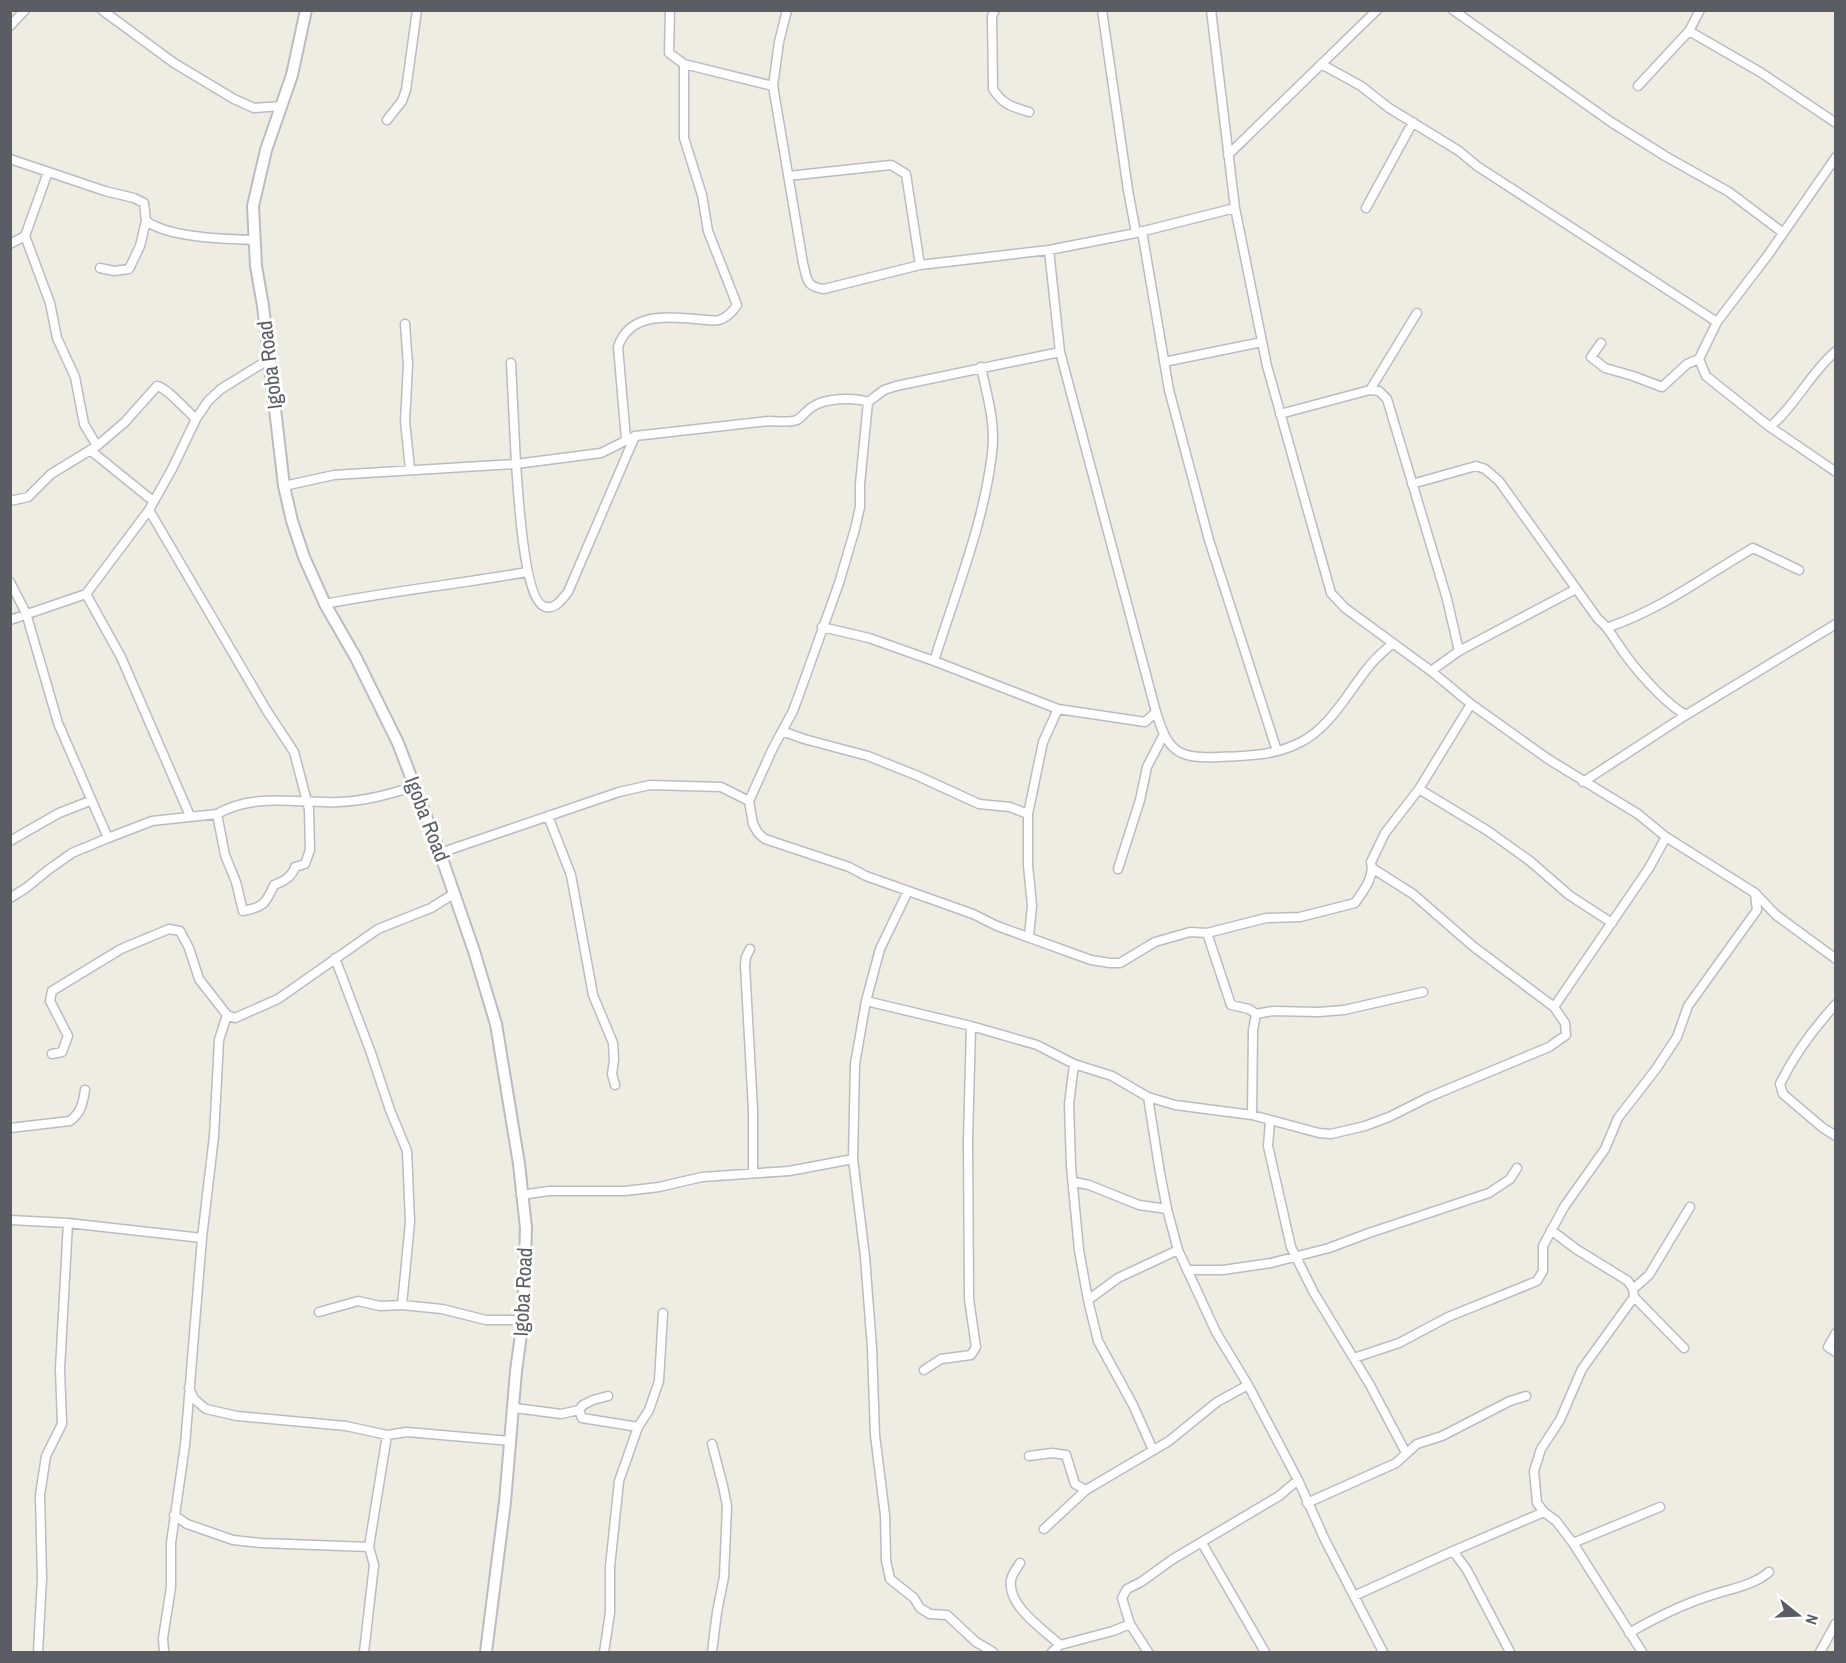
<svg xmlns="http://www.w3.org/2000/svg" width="1846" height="1663" viewBox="0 0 1846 1663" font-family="'Archivo Narrow',sans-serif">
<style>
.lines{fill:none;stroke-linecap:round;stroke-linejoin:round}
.minor-casing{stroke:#b9bcc2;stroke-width:11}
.tertiary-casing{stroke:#b9bcc2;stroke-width:14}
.minor{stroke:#fff;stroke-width:8}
.tertiary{stroke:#fff;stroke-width:10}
.labels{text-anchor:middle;stroke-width:6;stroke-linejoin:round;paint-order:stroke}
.street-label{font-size:21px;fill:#5a5e64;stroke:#fff}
</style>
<rect width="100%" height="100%" fill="#efece1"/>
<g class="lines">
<g class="minor-casing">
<path id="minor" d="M102,10L174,63L234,99L254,108L281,106
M787,10L779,42L773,86L803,263C807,279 806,287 824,289L920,265L1049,250L1136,233L1235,208
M995,10L992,16L993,89C1002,104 1012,107 1029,112
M1102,10L1128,190L1136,233
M1211,10L1235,208L1267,366L1331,593L1345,608L1431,671L1471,704L1548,759L1638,814L1666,837L1755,893L1776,915L1836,959
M1453,10L1611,122L1665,156L1729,192L1782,232
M1700,10L1689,31L1760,72L1836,123
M10,26L25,10
M684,64L773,86
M1321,64L1361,86L1389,108L1459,151L1477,166L1717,322
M1638,86L1689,31
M387,120L402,101L406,90L417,10
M1228,155L1377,10
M1836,157L1768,255L1717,322L1699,359L1706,376L1770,427L1836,472
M10,159L105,191L134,198L144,203L146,221C170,238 225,239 255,240
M48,172L25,236L50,303L57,338L75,377L84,424L97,446
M788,176L891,165L906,174L920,265
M1366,208L1413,122
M1142,231L1169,390L1209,540L1277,751
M10,244L25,236
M1049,250L1060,352L1156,712C1168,751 1177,759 1218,757C1246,756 1273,756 1299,743C1329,729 1347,694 1367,669C1374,659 1384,651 1393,643
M100,268L114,271L129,269L140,246L146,221
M405,324L408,365L405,421L410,469
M1601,343L1591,357L1605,368L1633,376L1662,387L1687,364L1699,359
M1060,352L896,386L884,390L868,402L860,484V507L855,529L839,583L804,681L793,711L773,748L749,801L753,824L758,833L765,839L849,867L866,876L973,914L997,926L1091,960L1110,963H1120L1155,942L1190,932L1207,933L1266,918L1300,917L1355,903C1363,891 1375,877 1371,862L1385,833L1419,789L1471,704
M1164,362L1262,342
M511,363L516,464L601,453L635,436L768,421C776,421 789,423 797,420C802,417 806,411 812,407C825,398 853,397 868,402
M1370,390L1417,313
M1280,414L1370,390L1379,391L1387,399L1447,599L1459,651
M1770,427C1796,405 1810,373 1836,351
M626,439L618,347C629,313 667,316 695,319C702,319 712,322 719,320C726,318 733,311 737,305L708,231L702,195L684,138V64L669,53L670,10
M90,450L153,501
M1412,484L1476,466L1485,469L1499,481L1598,619C1608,627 1611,634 1618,644C1632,666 1664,703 1686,715
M284,486L334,475L516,464C518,486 523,604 546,607C556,609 562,599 568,592L635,436
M10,501L28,497L51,474L97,446L125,422L157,386C166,387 187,411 196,419
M149,510L267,711L294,752L309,809L310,850L305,864L295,867C292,877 284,881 274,885C266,903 264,907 243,911L236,882L225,855L217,814
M10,582L26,613L58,723L108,838
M86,594L121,657L190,816
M325,604C392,591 460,584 527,572
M10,620L86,594L149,510L172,469L196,419L208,401L221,389L268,360
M822,627L869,638L934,661L1058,709L1145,722L1156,712
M1609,627C1662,609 1705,576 1753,548L1799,570
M934,661C955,594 984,523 992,453C996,424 987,395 981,367
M1431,671L1459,651L1576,589
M782,731L804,739L868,756L918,776L979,804L1010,807L1028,814
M1583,782L1686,715L1836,624
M1419,789L1488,831L1530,861L1569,895L1612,923
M548,816L571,875L593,995L613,1043L614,1060L612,1074L615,1085
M10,841L59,813L90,801
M440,853L619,792L650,785L721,787L749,801
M1118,869L1140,800L1147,767L1163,736
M908,891L880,949L866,1001L855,1064L853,1159L865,1257L872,1348L875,1435L885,1515L886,1560L890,1579L914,1598L920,1608L930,1614L947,1615L976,1642L993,1652
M10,898L26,888L48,870L72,853L108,838L152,821L217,814C255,792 298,804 339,802C366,801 390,794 416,786
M1207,933L1231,1005L1249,1009L1256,1014
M1029,936L1032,906L1028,865V814L1043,742L1058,709
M750,949L746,957L745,965L753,1110V1172
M335,958L371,1053L390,1110L407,1151L410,1222L402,1305
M866,1001L971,1026L1037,1045L1074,1064L1112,1076L1148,1097L1175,1105L1252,1115L1319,1133L1331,1134L1365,1126L1389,1117L1429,1097L1549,1047L1566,1035L1565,1023L1554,1007L1474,947L1413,894L1372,868
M1836,1004C1815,1027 1793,1057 1780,1084L1783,1094L1823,1128L1836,1136
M1554,1007L1649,868L1666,837
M52,1054L62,1052L68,1036L50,1001L52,991L121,949L169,929L180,931L189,948L199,979L227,1015L235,1018L278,999L378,929L431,908L455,893
M1074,1064L1069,1104L1071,1166L1079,1250L1088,1300L1098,1341L1133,1405L1153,1450
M1148,1097L1160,1173L1167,1209L1178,1250L1216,1332L1248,1385L1298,1480L1325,1540L1383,1652
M1252,1115L1253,1030L1256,1014L1273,1011L1319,1012L1344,1010L1423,992
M1270,1121L1268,1146L1291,1247L1314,1293L1370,1385L1406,1453
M10,1128L70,1121C81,1113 83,1103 85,1090
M1074,1182L1089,1185L1139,1205L1167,1209
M521,1195L549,1191H625L659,1187L702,1177L789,1171L853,1159
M10,1220L68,1223L202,1238
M1551,1230L1576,1249L1628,1281L1633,1289L1634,1297L1684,1348
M1189,1270H1223L1271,1263L1329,1248L1369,1233L1489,1193L1510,1179L1517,1168
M1633,1289L1649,1275L1690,1207
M1634,1297L1582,1369L1560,1420L1541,1449L1534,1471L1537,1503L1544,1512L1556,1521L1573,1543L1642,1652
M1088,1300L1118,1278L1178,1250
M319,1312L358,1301L380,1306L402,1305L442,1309L486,1320H523
M1836,1333L1828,1347L1836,1352
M1354,1358L1399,1343L1448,1317L1537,1281L1543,1271V1246L1564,1207L1605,1149L1618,1118L1656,1069L1677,1037L1688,1006L1757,910L1755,894
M924,1370L941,1359L971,1355L976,1347L969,1299L968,1141L971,1026
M189,1388L194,1399L206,1409L237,1416L346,1426L387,1435L407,1432L511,1441
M515,1408L561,1414L579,1410L583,1405L593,1400L608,1396
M579,1410L582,1418L638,1427
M712,1444L723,1486L727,1506L724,1577L717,1612L712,1652
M1029,1456L1052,1453L1066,1455L1075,1484L1086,1490
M1307,1503L1396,1463L1417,1444L1442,1436L1510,1401L1526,1396
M174,1515L187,1524L233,1540L261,1543L369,1547
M1044,1529L1086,1490L1169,1441L1217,1402L1248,1385
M1202,1543L1265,1652
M1573,1543L1660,1507
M1453,1551L1467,1570L1510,1652
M1020,1563C1017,1568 1012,1574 1011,1580C1007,1606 1043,1629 1060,1645
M1354,1596L1453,1551L1544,1512
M1629,1633C1655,1618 1681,1605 1709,1596C1729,1589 1753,1586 1769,1572
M38,1652L42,1578L40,1495L46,1456L62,1424L60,1369L68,1223
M164,1652L163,1638L171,1587V1543L185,1445L202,1238L214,1136L219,1040L227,1015
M364,1652L374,1565L369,1547L387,1435
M604,1652L610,1613V1567L619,1481L638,1427L649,1410L659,1381L663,1313
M1052,1652L1060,1645L1113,1631L1130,1624
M1148,1652L1130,1624L1122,1598L1127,1589L1141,1582L1173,1559L1279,1496L1298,1480
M1820,1652L1836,1623"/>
</g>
<g class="tertiary-casing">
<path id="tertiary" d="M306,10L292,75L266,150L253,206L256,266L263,306L284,486L292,521L304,557L325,604L356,658L398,743L440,853L474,951L496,1024L519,1164L526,1228L523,1320L516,1371L505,1502L486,1652"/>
</g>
<use href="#minor" class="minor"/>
<use href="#tertiary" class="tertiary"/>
</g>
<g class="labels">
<g class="street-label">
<text transform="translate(270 365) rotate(-97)" y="7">Igoba Road</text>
<text transform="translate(427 819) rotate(69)" y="7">Igoba Road</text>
<text transform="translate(523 1292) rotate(-87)" y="7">Igoba Road</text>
</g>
</g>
<rect width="1846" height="1663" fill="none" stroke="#5a5e64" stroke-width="24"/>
<g transform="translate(1798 1615) rotate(108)" stroke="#ffffff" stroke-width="4.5" paint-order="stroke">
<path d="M0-4.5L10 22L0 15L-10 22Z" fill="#5a5e64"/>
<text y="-9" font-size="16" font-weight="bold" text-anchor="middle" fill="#5a5e64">N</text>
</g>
</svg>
